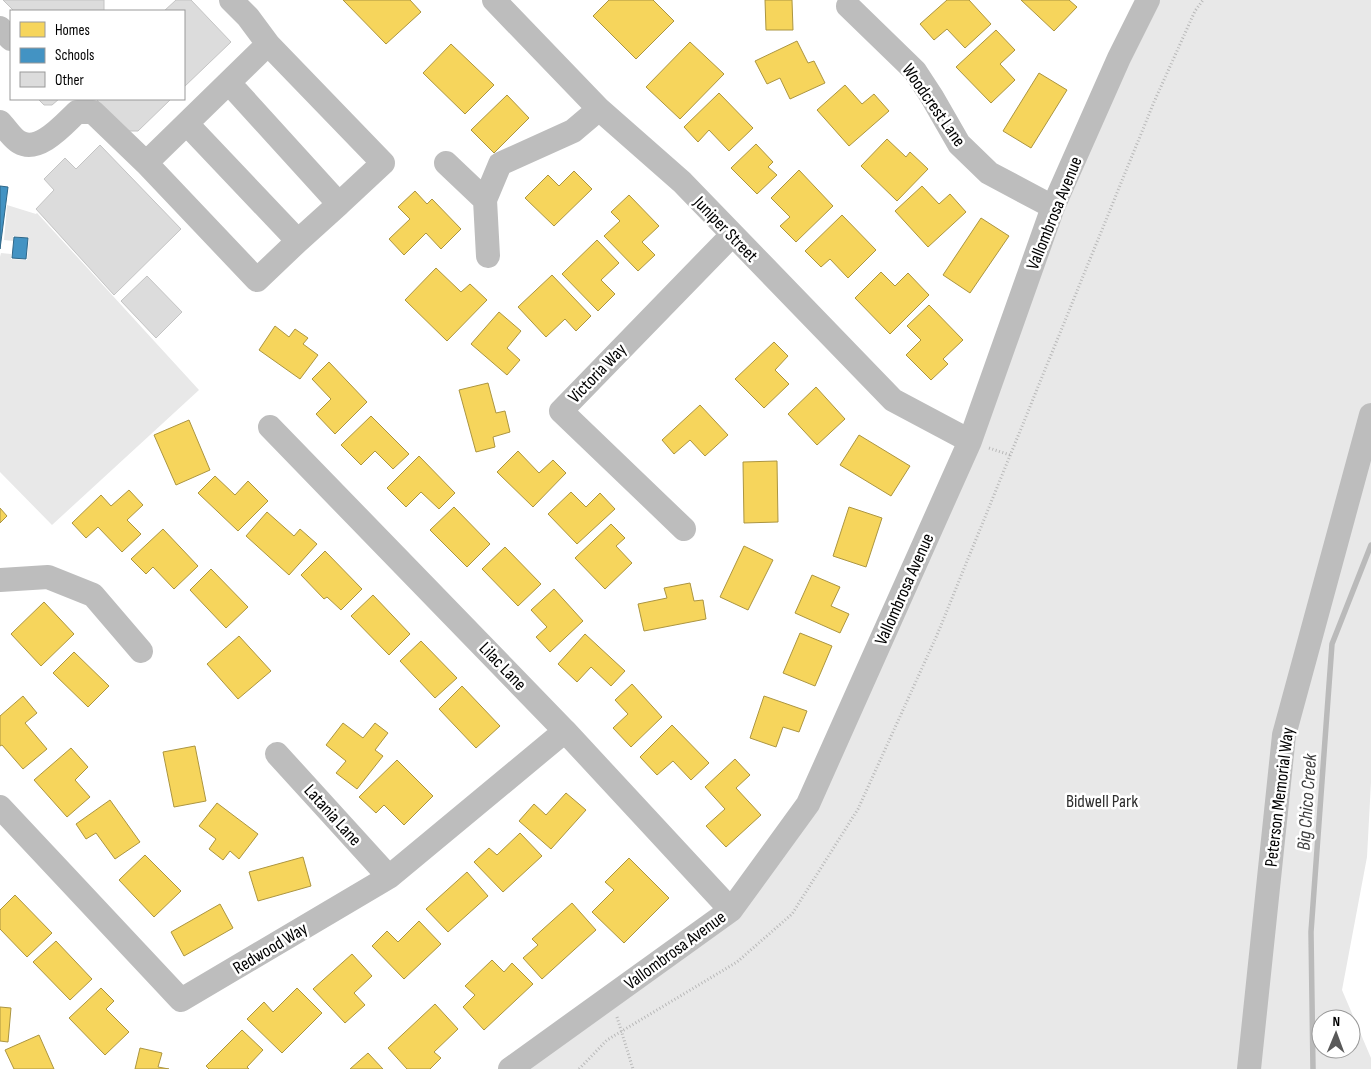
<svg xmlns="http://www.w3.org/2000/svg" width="1371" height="1069" viewBox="0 0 1371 1069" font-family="'Sofia Sans Condensed',sans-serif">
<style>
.green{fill:#e8e8e8;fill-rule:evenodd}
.homes{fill:#f6d55c;stroke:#ac9540}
.schools{fill:#4393c3;stroke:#2f6788}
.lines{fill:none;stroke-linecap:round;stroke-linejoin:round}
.stream{stroke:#bababa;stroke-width:5.5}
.building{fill:#dcdcdc;stroke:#c4c4c4}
.path{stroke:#b8b8b8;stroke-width:3;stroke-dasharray:1 2.5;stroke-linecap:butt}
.minor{stroke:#bdbdbd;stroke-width:24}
.labels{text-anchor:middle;stroke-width:5;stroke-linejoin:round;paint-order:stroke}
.street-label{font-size:18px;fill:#000;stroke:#fff}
.park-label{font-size:18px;fill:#2d2d2d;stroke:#fff}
.water-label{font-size:19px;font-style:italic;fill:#3e3e3e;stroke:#fff}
</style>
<rect width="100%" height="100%" fill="#fff"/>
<path class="green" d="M1148,0H1371V782L1367,857L1342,990L1371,1058V1069H517L731,910L808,804ZM1321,1019H1351V1049H1321Z
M7,205L36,214L37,213L199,390L52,525L0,472V257L1,253L11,254V259L27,260L29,238L13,236V241L4,240Z"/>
<path class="homes" d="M343,0H410L421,12L386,44Z
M609,0H653L674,21L636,59L593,16Z
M765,0H792L793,30H766Z
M947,0H969L991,24L965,48L947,29L934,40L920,24Z
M1021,0H1069L1077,7L1054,31Z
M996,30L1015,50L1000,64L1015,80L991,103L956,67Z
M797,41L808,63L814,61L825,83L790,99L780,78L767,84L755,61Z
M690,42L724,74L680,119L646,87Z
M451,44L494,85L465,114L423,73Z
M1039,73L1067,90L1031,148L1003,131Z
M845,85L862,104L874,94L889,111L849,146L817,110Z
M719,93L753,128L729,151L709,130L698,142L684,127Z
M507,95L529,118L494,153L471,130Z
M887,139L906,157L910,152L928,169L897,201L861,166Z
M756,144L773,162L768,167L777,175L757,194L731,168Z
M799,170L833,206L796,242L780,226L790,217L771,198Z
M574,171L592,189L554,226L525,198L548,175L559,186Z
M922,186L939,204L950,194L966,212L928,247L895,211Z
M415,191L427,204L432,199L461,229L441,249L426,233L404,255L389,239L410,219L398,207Z
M629,195L659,226L642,242L655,255L638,271L604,236L620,221L611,212Z
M842,215L876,250L848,278L830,259L821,267L805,251Z
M981,218L1009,236L970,293L943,275Z
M597,240L619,263L601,280L615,294L598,311L562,274Z
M436,268L461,292L470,284L487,300L447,341L405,300Z
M881,272L895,286L908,273L929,295L890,334L855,298Z
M552,275L591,316L576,331L565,319L546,337L518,307Z
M929,305L963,340L943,359L948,364L931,380L906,355L921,340L907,326Z
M499,312L521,331L507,348L520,360L507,375L471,344Z
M275,326L289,337L295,329L308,338L303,344L318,355L300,379L259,350Z
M774,342L788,356L775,370L789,384L764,408L735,379Z
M329,362L367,402L335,434L316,414L331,399L312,379Z
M488,383L496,413L505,411L510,432L493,437L495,447L476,452L459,390Z
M816,387L845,419L817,445L788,414Z
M700,405L728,435L705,456L690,440L674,454L662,440Z
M371,416L409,454L393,469L375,451L361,465L341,445Z
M189,420L210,470L176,485L154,435Z
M859,435L910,466L891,496L840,465Z
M518,451L539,473L553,460L566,473L533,507L497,472Z
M419,456L455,493L439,509L421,492L406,507L387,488Z
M777,461L778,522L744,523L743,462Z
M215,476L235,495L248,481L268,501L238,531L198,493Z
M129,490L143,505L127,520L141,534L122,552L98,527L86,538L72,523L101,495L111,506Z
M571,492L586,507L600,493L615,509L577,544L548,514Z
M454,507L490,544L467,567L430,530Z
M849,507L882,518L866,567L833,556Z
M0,508L7,516L0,523Z
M267,512L294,536L300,529L317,544L289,575L246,536Z
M611,524L625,538L616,546L632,563L605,589L575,558Z
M163,529L198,566L174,589L153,567L146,574L131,559Z
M744,546L773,560L748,610L720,597Z
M505,547L541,584L518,606L482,569Z
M325,551L362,589L341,610L327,597L324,599L301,575Z
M211,569L248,607L226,628L190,590Z
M812,575L840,587L831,606L849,614L840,633L795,613Z
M690,583L694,601L703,600L706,619L644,631L638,604L667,598L664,588Z
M554,589L583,621L550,652L536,637L547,627L531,610Z
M373,595L410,634L389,655L351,616Z
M44,602L74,634L41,666L11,634Z
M800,633L832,646L815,686L783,673Z
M585,634L625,671L611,686L591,667L577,682L558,664Z
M239,636L271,671L238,699L207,664Z
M421,641L457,678L435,698L400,661Z
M74,652L109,686L88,707L53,673Z
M632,684L662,717L631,747L613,728L628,714L615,700Z
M462,686L500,726L476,748L439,709Z
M23,696L37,713L25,723L47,749L23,769L2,745L0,746V716Z
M764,696L807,711L799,732L783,727L776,747L750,738Z
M343,723L363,738L375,723L388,733L375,750L383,756L357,789L336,773L346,761L326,745Z
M672,725L709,763L691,780L673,761L657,775L640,757Z
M195,746L206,801L174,807L163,752Z
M71,748L88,767L75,780L90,797L67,817L34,780Z
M735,759L750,775L736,788L761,815L726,847L706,826L725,809L705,787Z
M397,760L433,796L404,825L384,805L376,813L359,797Z
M566,793L586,810L551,849L519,821L534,804L546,815Z
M110,800L140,842L115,859L96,833L86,839L76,824Z
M217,803L258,834L239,859L230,851L223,860L209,849L216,839L199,826Z
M520,833L542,856L503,892L474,862L489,848L497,855Z
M145,855L181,891L154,917L119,880Z
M303,857L311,886L258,901L249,872Z
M629,858L669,898L624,943L592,912L614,890L605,882Z
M467,872L488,896L448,932L426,909Z
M15,895L52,933L27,957L0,929V910Z
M572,903L596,930L542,979L523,958L538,945L532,939Z
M220,904L233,928L184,956L171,932Z
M419,921L441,944L404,979L372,946L387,931L398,942Z
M56,941L92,979L70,1000L33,962Z
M352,954L372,976L354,993L365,1005L345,1023L313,989Z
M492,960L504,972L512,963L533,984L484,1030L463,1007L475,995L465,986Z
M101,988L114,1001L106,1009L129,1032L105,1055L69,1018Z
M297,988L322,1013L282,1053L247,1019L264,1002L273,1012Z
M435,1004L458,1029L434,1052L441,1058L430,1069H407L388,1048Z
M0,1007L11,1008L8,1042L0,1041Z
M242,1030L263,1050L247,1067L249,1069H209L206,1066Z
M39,1035L54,1069H14L5,1050Z
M140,1048L162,1053L158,1067L169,1069H135Z
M368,1053L383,1069H350Z"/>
<path class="schools" d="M0,186L8,187L0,249Z
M14,237L28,238L26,259L12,258Z"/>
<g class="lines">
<path class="stream" d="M1313,1069L1311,932L1332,644L1371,545"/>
</g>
<path class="building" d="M3,0H104V11H14Z
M176,0H191L231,42L184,87V11H164Z
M38,99H59L52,105H44Z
M96,99H171L138,131H126Z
M100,145L181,229L114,295L36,209L54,190L44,179L65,158L76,169Z
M147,276L182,312L156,338L121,301Z"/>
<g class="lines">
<path class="path" d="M989,448L1010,455
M617,1017L633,1069
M579,1069L607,1040L737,962L792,914L858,809L937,635L1154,102L1195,11L1203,0"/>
<path class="minor" d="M494,0L599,109L682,182L893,400L970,441
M848,6L915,71L932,97L959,144L989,173L1053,207
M0,28L11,39
M268,44L383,163L339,204
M229,83L339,204L298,241
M0,122C6,128 12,138 19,142C39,154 64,124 77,112H93L146,163L268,44L248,17L231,0
M146,163L257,280L298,241L187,124
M446,163L485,200
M488,256L485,200L500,164L573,131L599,109
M270,427L565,731L731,910
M684,529L561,411L732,235
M0,580L48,577L93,595L141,651
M277,754L389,877
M0,807L181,1000L389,877L565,731
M510,1069L731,910L808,804L970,441L1053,207L1119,58L1148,0
M1249,1069L1284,735L1371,415"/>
</g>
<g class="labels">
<g class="street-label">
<text transform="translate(934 105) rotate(55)" y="6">Woodcrest Lane</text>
<text transform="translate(1054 213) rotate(-68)" y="6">Vallombrosa Avenue</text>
<text transform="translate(726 229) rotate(46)" y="6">Juniper Street</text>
<text transform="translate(597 373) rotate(-46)" y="6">Victoria Way</text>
<text transform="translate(904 589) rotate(-66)" y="6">Vallombrosa Avenue</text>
<text transform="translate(503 666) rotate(46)" y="6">Lilac Lane</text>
<text transform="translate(1279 797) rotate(-83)" y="6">Peterson Memorial Way</text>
<text transform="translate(333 815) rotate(48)" y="6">Latania Lane</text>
<text transform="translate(270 948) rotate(-31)" y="6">Redwood Way</text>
<text transform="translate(675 950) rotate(-36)" y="6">Vallombrosa Avenue</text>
</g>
<g class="park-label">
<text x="1102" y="807">Bidwell Park</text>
</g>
<g class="water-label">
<text transform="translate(1306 802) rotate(-86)" y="7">Big Chico Creek</text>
</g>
</g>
<rect x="10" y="10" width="175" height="90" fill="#ffffff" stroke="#999999"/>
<rect x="20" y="22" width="25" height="15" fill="#f6d55c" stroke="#999999"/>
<text x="55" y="35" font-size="15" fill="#000000">Homes</text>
<rect x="20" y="48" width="25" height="15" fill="#4393c3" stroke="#999999"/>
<text x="55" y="60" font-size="15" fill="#000000">Schools</text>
<rect x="20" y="72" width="25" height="15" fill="#dcdcdc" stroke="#999999"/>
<text x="55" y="85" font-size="15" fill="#000000">Other</text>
<g transform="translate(1336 1034) rotate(1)"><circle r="24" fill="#ffffff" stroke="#999999"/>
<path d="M0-4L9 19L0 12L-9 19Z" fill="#595959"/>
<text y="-8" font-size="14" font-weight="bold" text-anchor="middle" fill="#000000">N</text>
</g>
</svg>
